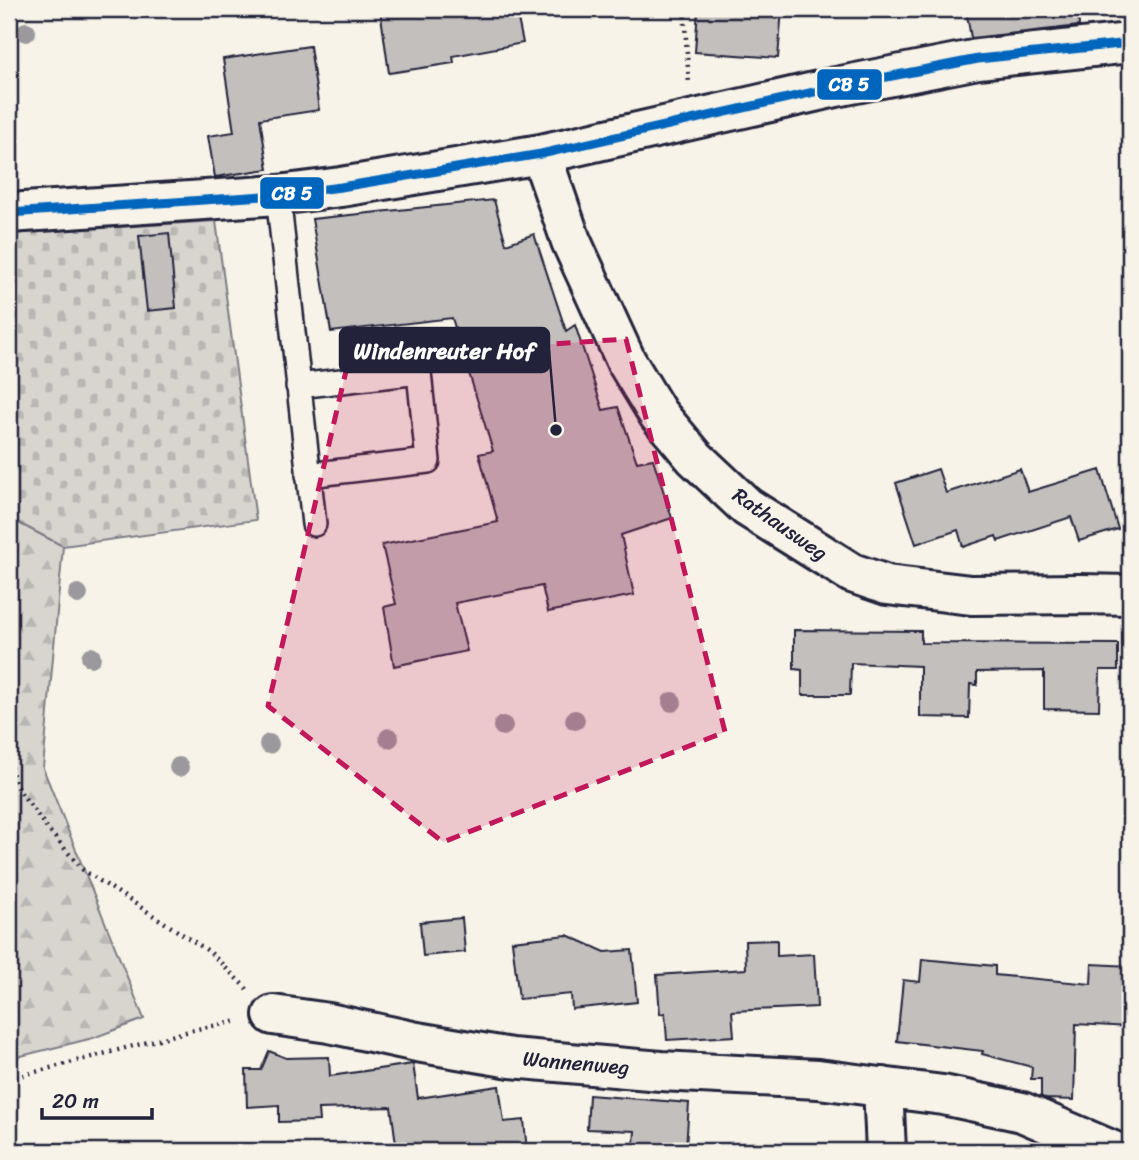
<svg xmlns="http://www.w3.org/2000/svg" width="1139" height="1160" viewBox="0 0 1139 1160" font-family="Sriracha,sans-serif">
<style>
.forest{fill:url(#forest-firs);stroke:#7d7c85;stroke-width:2}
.cemetery{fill:url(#cemetery-stones);stroke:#7d7c85;stroke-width:2}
.building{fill:#c2bfbd;stroke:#22223b;stroke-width:2}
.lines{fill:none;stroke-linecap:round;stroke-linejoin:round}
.service-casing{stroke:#22223b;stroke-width:28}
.minor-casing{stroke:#22223b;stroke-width:44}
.path{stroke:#22223b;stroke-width:4.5;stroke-dasharray:2 5;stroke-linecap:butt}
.service{stroke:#f7f3e8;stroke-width:23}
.minor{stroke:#f7f3e8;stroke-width:38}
.bus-1-casing{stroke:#f7f3e8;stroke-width:14}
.bus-1{stroke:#0065bd;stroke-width:9}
.tree{fill:#9b999d}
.marked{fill:#c2185b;fill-opacity:0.2;stroke:#c2185b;stroke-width:5;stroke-dasharray:14 9;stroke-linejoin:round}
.labels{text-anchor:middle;stroke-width:5;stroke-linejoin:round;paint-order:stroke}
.street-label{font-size:21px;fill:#22223b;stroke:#f7f3e8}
.leader{fill:none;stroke:#22223b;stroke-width:2.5}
.callout-dot{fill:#22223b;stroke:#f7f3e8;stroke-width:2.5}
.callout{fill:#22223b;stroke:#22223b;stroke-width:2.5}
.callout-label{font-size:23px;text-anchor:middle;font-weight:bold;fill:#fff}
.line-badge{stroke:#f7f3e8;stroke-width:2.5}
.badge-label{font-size:19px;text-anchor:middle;font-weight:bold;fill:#fff}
</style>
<defs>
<pattern id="forest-firs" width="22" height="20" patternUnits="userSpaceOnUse" patternTransform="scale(1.75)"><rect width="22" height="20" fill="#d8d5cf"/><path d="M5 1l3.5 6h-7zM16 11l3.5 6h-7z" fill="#b9b7b3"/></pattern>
<pattern id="cemetery-stones" width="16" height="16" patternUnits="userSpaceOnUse" patternTransform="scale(1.75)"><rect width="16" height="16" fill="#d8d5cf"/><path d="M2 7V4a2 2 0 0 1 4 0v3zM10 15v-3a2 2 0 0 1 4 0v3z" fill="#b9b7b3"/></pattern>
</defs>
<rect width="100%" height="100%" fill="#f7f3e8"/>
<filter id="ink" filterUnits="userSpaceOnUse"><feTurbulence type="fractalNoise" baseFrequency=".0143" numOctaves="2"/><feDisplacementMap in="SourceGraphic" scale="14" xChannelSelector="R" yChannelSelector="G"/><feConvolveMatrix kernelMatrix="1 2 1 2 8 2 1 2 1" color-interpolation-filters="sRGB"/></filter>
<g filter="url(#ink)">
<path class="forest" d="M9,518L63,546L43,768L144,1019L93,1038L9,1059Z"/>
<path class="cemetery" d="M216,221L256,520L63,546L9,518V234Z"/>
<path class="building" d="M380,9H516L523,43L453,56L454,63L389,73Z
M698,9H782L778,58L695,52Z
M966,9H1078L1079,26L971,38Z
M310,46L319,110L260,119L268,169L215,177L208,136L234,132L223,59Z
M494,200L506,244L534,234L566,331L575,325L603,410L618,407L637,462L653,459L672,518L621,535L634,595L548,612L542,586L455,603L467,651L394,666L384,607L396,604L382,545L498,522L479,454L493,451L452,318L331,332L312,219Z
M169,233L176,308L147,311L139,236Z
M938,469L946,493L1020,469L1028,492L1100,470L1118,529L1079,541L1071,517L998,541L996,536L963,547L958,530L916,544L896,483Z
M794,630L921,631V643L1118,644V670H1100L1099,710L1044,709V671L977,672V685L970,684L969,718L920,717V666L851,663L850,695H802V670L794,669Z
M462,918L465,952L423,956L420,922Z
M567,935L605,952L632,950L637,1002L572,1009L571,994L519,999L512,941Z
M777,940V956L814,954L817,1007L732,1011L734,1036L667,1040L665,1013L660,1014L657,975L746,969L745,941Z
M922,959L995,966V975L1091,984L1092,964L1130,966V1027L1076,1024L1074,1100L1046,1099L1041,1096V1079H1031L1032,1067L982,1054L983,1051L897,1041L903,980L920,982Z
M269,1051L286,1058L329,1057L330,1076L413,1064L418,1098L499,1086L504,1122L524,1120L527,1151H397L391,1107L318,1109L319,1121L279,1122V1105L247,1107L246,1070H261Z
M589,1095L689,1103L686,1148L634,1144L635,1131L587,1129Z"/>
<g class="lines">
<g class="service-casing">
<path id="service" d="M278,195L314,524
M298,386L419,372L428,461L308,475"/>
</g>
<g class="minor-casing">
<path id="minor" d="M541,154L571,241L626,361L658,414L695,458L747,507L852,573L887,585L971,595L1080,594L1130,595
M9,213L278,195L341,187L541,154L836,87L978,59L1130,43
M273,1015L329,1023L417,1042L511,1058L661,1071L818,1079L943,1095L1022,1112L1113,1151
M883,1087L886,1151"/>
</g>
<path class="path" d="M684,9L689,84
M9,760L16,786L47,828L83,870L210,952L248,990
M9,1079L197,1029L239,1021"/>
<use href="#service" class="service"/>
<use href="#minor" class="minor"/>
<g class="bus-1-casing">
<path id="bus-1" d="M9,213L278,195L341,187L541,154L836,87L978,59L1130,43"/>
</g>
<use href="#bus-1" class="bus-1"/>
</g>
<g class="tree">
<circle cx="26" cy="32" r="10"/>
<circle cx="78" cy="594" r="10"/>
<circle cx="91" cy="657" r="10"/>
<circle cx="672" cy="702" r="10"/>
<circle cx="575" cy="720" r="10"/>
<circle cx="503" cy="726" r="10"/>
<circle cx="389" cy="738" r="10"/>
<circle cx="269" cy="744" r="10"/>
<circle cx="179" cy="767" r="10"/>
</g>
</g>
<path class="marked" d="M626,339L725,732L443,842L268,706L349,358Z"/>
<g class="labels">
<g class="street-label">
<text transform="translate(780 524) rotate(35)" y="7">Rathausweg</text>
<text transform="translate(576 1063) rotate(5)" y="7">Wannenweg</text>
</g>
</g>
<path class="leader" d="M556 430L549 350"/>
<circle class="callout-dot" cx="556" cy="430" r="7"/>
<rect class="callout" x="340" y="328" width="209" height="44" rx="7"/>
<g class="callout-label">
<text x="444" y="359">Windenreuter Hof</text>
</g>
<g class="line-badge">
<rect x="816" y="68" width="67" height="33" rx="7" fill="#0065bd"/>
<rect x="259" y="176" width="66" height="34" rx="7" fill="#0065bd"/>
</g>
<g class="badge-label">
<text x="849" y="91">CB 5</text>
<text x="292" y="200">CB 5</text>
</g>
<rect width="1139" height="1160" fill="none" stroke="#f7f3e8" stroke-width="35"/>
<rect x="18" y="18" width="1104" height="1125" fill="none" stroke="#22223b" stroke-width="2.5" filter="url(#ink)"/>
<path d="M42 1108v10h110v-10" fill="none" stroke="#22223b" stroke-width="3.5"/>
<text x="52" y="1108" font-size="21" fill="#22223b" stroke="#f7f3e8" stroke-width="5" paint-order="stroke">20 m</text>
</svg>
